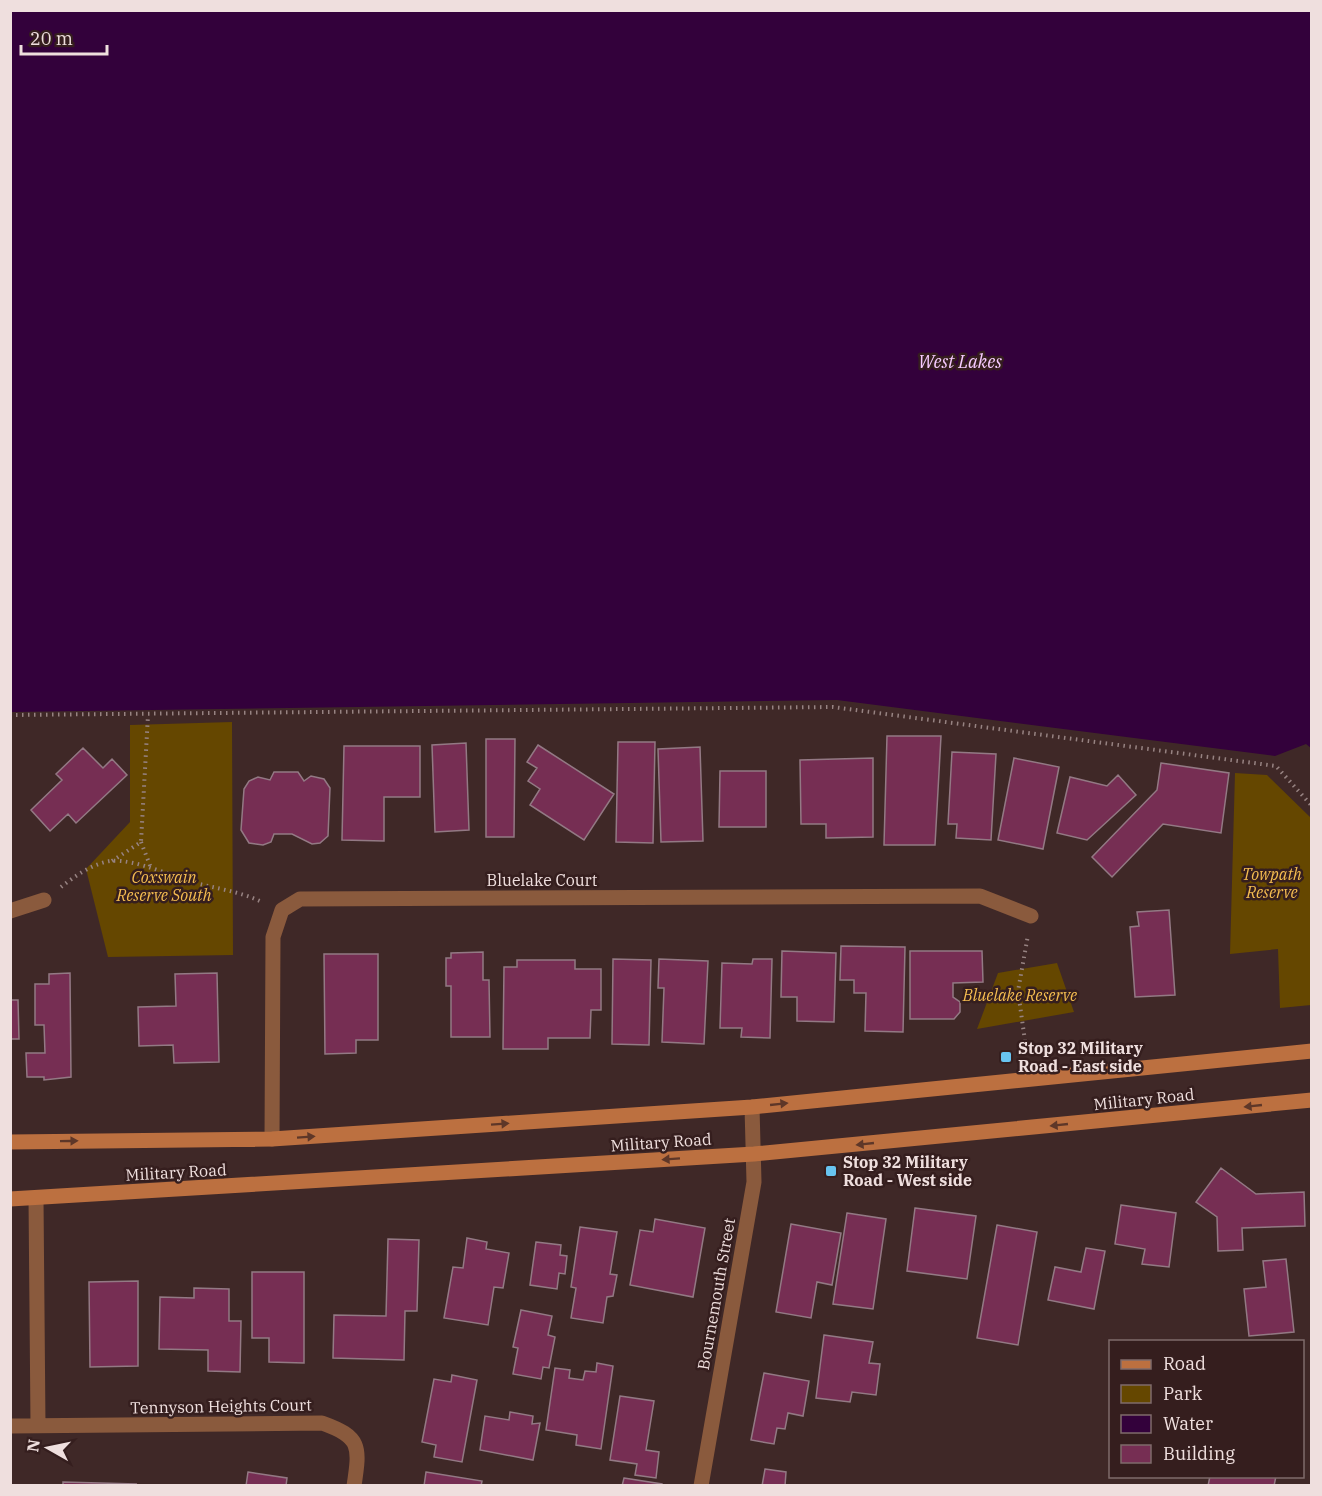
<svg xmlns="http://www.w3.org/2000/svg" width="1322" height="1496" viewBox="0 0 1322 1496" font-family="'IBM Plex Serif',serif">
<style>
.green{fill:#654700}
.water{fill:#33013b}
.building{fill:#762e53;stroke:#937984;stroke-width:1.5}
.lines{fill:none;stroke-linecap:round;stroke-linejoin:round}
.path{stroke:#978382;stroke-width:4;stroke-dasharray:1.5 4.5;stroke-linecap:butt}
.minor{stroke:#8a5a3d;stroke-width:15}
.secondary{stroke:#bc7040;stroke-width:15}
.oneway{fill:#5e3728}
.poi-dot{fill:#68c4f0;stroke:#351e1e;stroke-width:2}
.labels{text-anchor:middle;stroke-width:5;stroke-linejoin:round;paint-order:stroke}
.park-label{font-size:16px;font-style:italic;fill:#f5bd50;stroke:#351e1e}
.street-label{font-size:16px;fill:#efdfde;stroke:#351e1e}
.poi-label{font-size:16px;font-weight:bold;fill:#efdfde;stroke:#351e1e;text-anchor:start}
.water-label{font-size:18px;font-style:italic;fill:#f7cbff;stroke:#351e1e}
</style>
<rect width="100%" height="100%" fill="#3f2827"/>
<path class="green" d="M232,722L233,955L108,957L86,869L130,822V725Z
M1235,773L1267,775L1311,818V1005L1280,1008L1278,949L1230,954Z
M1057,963L1074,1012L977,1029L998,973Z"/>
<path class="water" d="M10,11H1311V748L1306,744L1275,756L837,700L11,712Z"/>
<path class="building" d="M887,736H941L935,845H884Z
M486,739H515L514,837H486Z
M618,742H655L653,843L616,842Z
M466,743L469,830L435,832L432,745Z
M538,745L614,794L584,840L530,805L540,789L528,781L537,768L527,762Z
M344,746H420V797H384V841L342,840Z
M700,747L703,841L661,842L658,749Z
M83,748L103,768L112,759L127,775L76,823L68,814L50,831L31,810L62,780L56,774Z
M952,752L996,754L991,840L956,838L957,824H948Z
M873,758V837L826,838V824H801L800,760Z
M1014,758L1059,767L1043,849L998,840Z
M1161,763L1229,773L1221,833L1163,824L1112,877L1092,857L1157,790Z
M720,771H766V827H719Z
M274,772H298L304,781L311,776L324,779L330,788L328,836L320,843L312,844L292,834H274L271,842L263,845L249,843L241,830L244,789L249,781L258,777L270,780Z
M1118,775L1136,795L1087,840L1057,833L1070,777L1107,786Z
M1169,910L1175,995L1135,997L1130,927L1139,926L1137,912Z
M841,946L905,947L903,1032L865,1031L866,993H854V980H840Z
M782,951L836,953L834,1022L797,1021V997H781Z
M910,951H982L983,982L953,983V997L960,1002V1012L954,1019H910Z
M483,952V980H489L490,1037H451V986H446V958H451V953Z
M324,954H378V1040H356V1053L325,1054Z
M613,959L651,960L649,1045L612,1044Z
M659,959L708,961L704,1044L662,1042L664,988H658Z
M753,959H772L770,1038L741,1037L742,1028H720L722,963L752,964Z
M517,960H575V969H601V1010H591L590,1038H548V1049H503L504,967H517Z
M70,973L71,1077L44,1080V1077H27L26,1053H45L44,1025H35V984H49V974Z
M217,973L219,1062L174,1063L173,1045L139,1046L138,1007L176,1006L175,974Z
M10,1000H18L19,1039H11L10,1064Z
M1221,1168L1256,1194L1304,1192L1305,1226L1242,1228L1243,1250L1218,1251L1217,1217L1196,1202Z
M1121,1205L1176,1213L1169,1267L1142,1264L1145,1249L1115,1244Z
M915,1208L976,1216L967,1279L907,1271Z
M847,1213L886,1219L873,1309L833,1304Z
M655,1219L705,1228L693,1297L630,1285L640,1230L653,1232Z
M791,1224L841,1233L832,1285L817,1282L811,1318L776,1312Z
M997,1225L1037,1232L1018,1345L977,1338Z
M580,1227L617,1232L610,1274L617,1275L613,1296L607,1297L603,1323L571,1318L576,1288L571,1287Z
M467,1238L487,1242L486,1249L509,1253L503,1288L494,1287L488,1325L444,1318L453,1267L463,1268Z
M388,1239L419,1240L417,1311H405L404,1360L333,1358L334,1315L386,1316Z
M536,1242L561,1245L560,1255L567,1256L565,1274L559,1273L557,1289L530,1285Z
M1086,1248L1105,1251L1094,1309L1048,1300L1055,1267L1081,1272Z
M1286,1259L1294,1332L1249,1336L1244,1289L1266,1287L1263,1261Z
M252,1272H304V1363L269,1362V1338H252Z
M138,1281V1366L90,1367L89,1282Z
M194,1288L229,1289V1321H241L240,1372L208,1371V1350L159,1349L160,1297L194,1298Z
M521,1310L552,1316L548,1335L555,1337L549,1368L543,1367L541,1379L513,1374L518,1348L513,1347Z
M824,1335L873,1342L869,1363L880,1364L876,1395L852,1392L850,1402L816,1398Z
M597,1363L613,1366L601,1449L576,1445L577,1435L546,1430L555,1368L570,1370L569,1378L583,1380L585,1371L596,1372Z
M764,1373L809,1381L803,1416L788,1413L785,1429L777,1428L774,1444L751,1440Z
M452,1375L477,1380L462,1462L434,1457L436,1445L422,1442L434,1379L451,1382Z
M620,1396L654,1401L646,1450L659,1452L656,1478L635,1475L637,1464L610,1460Z
M510,1412L533,1416L532,1424L540,1423L533,1460L480,1450L485,1416L509,1420Z
M765,1469L786,1472L785,1486H762Z
M248,1472L287,1478L286,1486H246Z
M426,1472L482,1481L481,1486H424Z
M1210,1476H1276L1274,1486H1208Z
M624,1478L662,1484V1486H622Z
M63,1482L136,1484L135,1486H63Z"/>
<g class="lines">
<path class="path" d="M10,715L833,707L1276,766L1312,806
M141,842L151,868
M112,861L141,842L148,715
M61,887C75,876 92,864 110,861C136,858 179,880 204,885C225,890 243,893 262,902
M1025,1041L1018,991L1028,935"/>
<path class="minor" d="M10,911L44,900
M272,1139L273,937L282,910L300,899L980,896L1031,916
M36,1198L38,1425
M10,1426L322,1423C361,1437 360,1446 354,1486
M701,1486L754,1182L752,1107"/>
<path class="secondary" d="M10,1142L272,1139L752,1107L1312,1051
M10,1199L754,1154L1312,1100"/>
</g>
<defs><path id="oneway-solid" d="M-6-.8H1V-3.2L6.5 0L1 3.2V.8H-6Z" transform="scale(1.5)"/></defs>
<g class="oneway">
<use href="#oneway-solid" transform="translate(779 1104) rotate(-6)"/>
<use href="#oneway-solid" transform="translate(1253 1106) rotate(174)"/>
<use href="#oneway-solid" transform="translate(500 1124) rotate(-4)"/>
<use href="#oneway-solid" transform="translate(1059 1125) rotate(174)"/>
<use href="#oneway-solid" transform="translate(306 1137) rotate(-4)"/>
<use href="#oneway-solid" transform="translate(69 1141) rotate(-1)"/>
<use href="#oneway-solid" transform="translate(865 1144) rotate(174)"/>
<use href="#oneway-solid" transform="translate(671 1159) rotate(176)"/>
</g>
<g class="poi-dot">
<rect x="1000" y="1051" width="12" height="12" rx="3"/>
<rect x="825" y="1165" width="12" height="12" rx="3"/>
</g>
<g class="labels">
<g class="park-label">
<text x="1272" y="880">Towpath<tspan x="1272" dy="18">Reserve</tspan></text>
<text x="164" y="883">Coxswain<tspan x="164" dy="18">Reserve South</tspan></text>
<text x="1020" y="1001">Bluelake Reserve</text>
</g>
<g class="street-label">
<text x="542" y="886">Bluelake Court</text>
<text transform="translate(1144 1099) rotate(-6)" y="6">Military Road</text>
<text transform="translate(661 1142) rotate(-4)" y="6">Military Road</text>
<text transform="translate(176 1172) rotate(-3)" y="6">Military Road</text>
<text transform="translate(716 1294) rotate(-80)" y="6">Bournemouth Street</text>
<text transform="translate(221 1406) rotate(-1)" y="6">Tennyson Heights Court</text>
</g>
<g class="poi-label">
<text x="1018" y="1054">Stop 32 Military<tspan x="1018" dy="18">Road - East side</tspan></text>
<text x="843" y="1168">Stop 32 Military<tspan x="843" dy="18">Road - West side</tspan></text>
</g>
<g class="water-label">
<text x="960" y="368">West Lakes</text>
</g>
</g>
<rect width="1322" height="1496" fill="none" stroke="#efdfde" stroke-width="24"/>
<rect x="1109" y="1340" width="195" height="138" fill="#351e1e" stroke="#7f6b6b" stroke-width="1.5"/>
<rect x="1121" y="1360" width="30" height="9" fill="#bc7040" stroke="#7f6b6b" stroke-width="1.5"/>
<text x="1163" y="1370" font-size="18" fill="#efdfde">Road</text>
<rect x="1121" y="1385" width="30" height="18" fill="#654700" stroke="#7f6b6b" stroke-width="1.5"/>
<text x="1163" y="1400" font-size="18" fill="#efdfde">Park</text>
<rect x="1121" y="1415" width="30" height="18" fill="#33013b" stroke="#7f6b6b" stroke-width="1.5"/>
<text x="1163" y="1430" font-size="18" fill="#efdfde">Water</text>
<rect x="1121" y="1445" width="30" height="18" fill="#762e53" stroke="#7f6b6b" stroke-width="1.5"/>
<text x="1163" y="1460" font-size="18" fill="#efdfde">Building</text>
<g transform="translate(48 1448) rotate(279)" stroke="#351e1e" stroke-width="4.5" paint-order="stroke">
<path d="M0-4.5L10 22L0 15L-10 22Z" fill="#efdfde"/>
<text y="-9" font-size="16" font-weight="bold" text-anchor="middle" fill="#efdfde">N</text>
</g>
<path d="M21 45v9h86v-9" fill="none" stroke="#efdfde" stroke-width="3"/>
<text x="30" y="45" font-size="18" fill="#efdfde" stroke="#351e1e" stroke-width="4.5" paint-order="stroke">20 m</text>
</svg>
